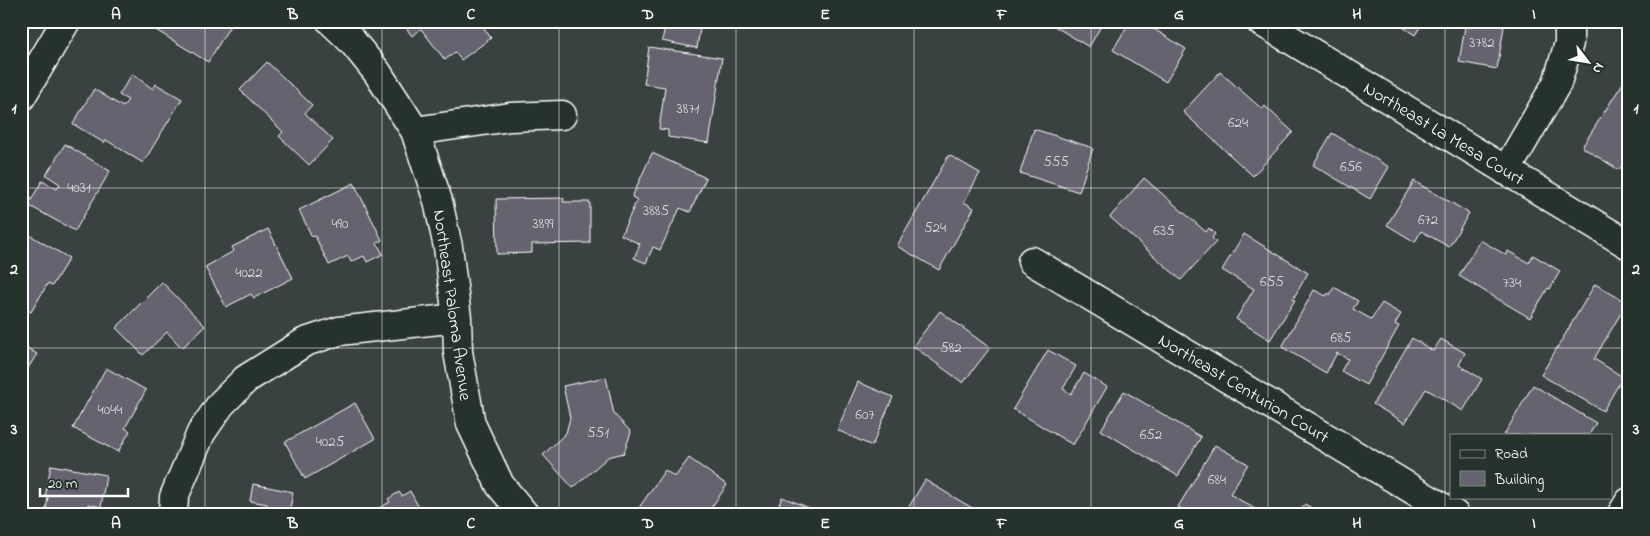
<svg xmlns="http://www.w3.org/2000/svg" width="1650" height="536" viewBox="0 0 1650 536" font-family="'Indie Flower',sans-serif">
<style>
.building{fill:#666471;stroke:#fff}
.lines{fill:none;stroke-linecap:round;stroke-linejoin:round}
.street-casing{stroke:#fff;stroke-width:31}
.street{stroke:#26332d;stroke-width:28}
.grid{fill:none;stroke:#fff;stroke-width:1;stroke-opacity:0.55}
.labels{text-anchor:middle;stroke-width:5;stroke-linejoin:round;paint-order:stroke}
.number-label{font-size:15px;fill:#d9d8dc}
.street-label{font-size:18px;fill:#fff;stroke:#26332d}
.neatline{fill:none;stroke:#fff;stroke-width:2}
.grid-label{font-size:16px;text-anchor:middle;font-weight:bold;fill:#fff}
</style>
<rect width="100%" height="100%" fill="#394241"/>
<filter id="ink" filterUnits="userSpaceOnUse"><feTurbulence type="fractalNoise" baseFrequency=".02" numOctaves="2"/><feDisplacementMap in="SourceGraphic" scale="10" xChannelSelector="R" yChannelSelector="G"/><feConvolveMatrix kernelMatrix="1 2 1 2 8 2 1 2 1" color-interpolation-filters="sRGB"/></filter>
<g filter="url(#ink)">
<path class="building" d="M141,21H233L208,62Z
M401,21H479L491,38L461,60L455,52L445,60L421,29L412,36Z
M666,21L701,22L697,48L662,41Z
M1046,21H1104L1089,47Z
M1130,21H1141L1186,49L1166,82L1113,50Z
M1393,21H1424L1415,35Z
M1466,21H1505L1497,69L1459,62Z
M649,47L722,58L709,143L668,137V130L659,129L665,87L644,84Z
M267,62L312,105L305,113L333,140L309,165L279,136L283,132L240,90Z
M1220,72L1262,109L1265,106L1293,132L1253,176L1183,112Z
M132,74L153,89L156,84L182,99L143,163L106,140L104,143L73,124L94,89L123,107L128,100L119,95Z
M1628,75L1629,155L1619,170L1582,147Z
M1034,129L1093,148L1079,192L1020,173Z
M1332,133L1389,167L1370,199L1313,165Z
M65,144L110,171L75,231L28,205L42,181L57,189L60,184L46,175Z
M652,153L706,178L690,212L680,208L660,250L653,247L646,263L634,258L640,244L621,235L637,200L632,197Z
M949,155L980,173L964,202L974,208L939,270L897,246Z
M1144,178L1206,232L1209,228L1215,234L1212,238L1216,242L1181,280L1110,217Z
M1414,181L1469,213L1449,247L1421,231L1415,242L1387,225Z
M354,183L382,240L377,243L383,254L367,262L364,256L351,262L348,256L329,265L315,236L312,237L299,210Z
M564,198L563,202H590V243L532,244V253L497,254L496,199Z
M268,229L293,278L254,298L251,294L226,307L205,267L234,251L232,247Z
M21,230L69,258L52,286L48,283L31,312L21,307Z
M1244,234L1308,273L1293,299L1295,300L1270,340L1236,319L1254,289L1222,270Z
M1480,240L1506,255L1508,251L1529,263L1533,255L1560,271L1550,289L1548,288L1530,318L1459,276Z
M162,282L205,326L182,348L167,332L143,355L116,328Z
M1595,284L1627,303L1594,359L1623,377L1603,411L1541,375Z
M1334,287L1358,301L1353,309L1371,319L1382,303L1401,314L1395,324L1399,326L1366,385L1341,371L1348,359L1337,353L1326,373L1282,347L1314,290L1326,296L1328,293L1330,295Z
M940,311L990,348L963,383L913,346Z
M1412,338L1433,351L1441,339L1465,353L1459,365L1482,379L1463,411L1426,389L1405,423L1373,404Z
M21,344L37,354L21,379Z
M1048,350L1076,366L1063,389L1071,394L1084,373L1107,387L1073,445L1013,409Z
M106,368L146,390L125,428L130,431L118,452L73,428Z
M606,377L614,414L631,432L624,453L608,457L573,488L543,455L566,433L570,418L563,386Z
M858,382L893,397L872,446L837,430Z
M1533,385L1596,423L1589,435H1504Z
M1124,391L1201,437L1178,476L1101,430Z
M355,403L375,439L305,479L285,442Z
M1215,445L1248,464L1230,494L1265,515H1191L1178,507Z
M689,458L727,485L706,515H634L665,470L675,477Z
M51,465L106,475L101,507L88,504L86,515H45L48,497H45Z
M925,480L984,515H904Z
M253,484L293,492L289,515H265L267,504L250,501Z
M410,491L423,515H371L370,513L390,502L388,499L399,492L402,496Z
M782,497L827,515H775Z
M1305,504L1323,515H1302L1303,513L1300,511Z"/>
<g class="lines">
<g class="street-casing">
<path id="street" d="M331,21L352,41L377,72L415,131L438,201L448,247L457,318L458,352L471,424L500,485L525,515
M1260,21L1629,245
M21,97L66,21
M415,131L510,117L562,115
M1506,171L1557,83L1569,43V21
M1032,261L1455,515
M173,515L174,497L201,433L221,404L246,379L305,342L339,331L457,318
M1621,515L1629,502"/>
</g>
<use href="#street" class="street"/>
</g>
</g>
<path class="grid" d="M205,21V515M382,21V515M559,21V515M736,21V515M914,21V515M1091,21V515M1268,21V515M1445,21V515M21,188H1629M21,348H1629"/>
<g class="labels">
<g class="number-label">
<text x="1482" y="47">3782</text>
<text x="688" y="113">3871</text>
<text x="1238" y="127">624</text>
<text x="1056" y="166">555</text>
<text x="1351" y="171">656</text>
<text x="79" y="192">4031</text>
<text x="656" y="215">3885</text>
<text x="1428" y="224">672</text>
<text x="340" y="228">490</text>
<text x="543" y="228">3899</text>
<text x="935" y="232">524</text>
<text x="1164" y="235">635</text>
<text x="249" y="277">4022</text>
<text x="1272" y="286">655</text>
<text x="1512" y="287">734</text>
<text x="1341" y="342">685</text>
<text x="951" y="352">582</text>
<text x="110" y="414">4044</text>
<text x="865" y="419">607</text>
<text x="598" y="437">551</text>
<text x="1151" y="439">652</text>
<text x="330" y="446">4025</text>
<text x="1217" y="484">684</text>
</g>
<g class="street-label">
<text transform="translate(1444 133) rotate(31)" y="6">Northeast La Mesa Court</text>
<text transform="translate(453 305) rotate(82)" y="6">Northeast Paloma Avenue</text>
<text transform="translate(1244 388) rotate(31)" y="6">Northeast Centurion Court</text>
</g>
</g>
<rect width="1650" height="536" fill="none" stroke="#26332d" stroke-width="55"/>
<rect x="1450" y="434" width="162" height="65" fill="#26332d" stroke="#7d8581"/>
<rect x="1460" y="450" width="25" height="8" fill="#26332d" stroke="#7d8581"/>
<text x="1495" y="458" font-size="15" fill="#ffffff">Road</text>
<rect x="1460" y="471" width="25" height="15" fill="#666471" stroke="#7d8581"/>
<text x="1495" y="484" font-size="15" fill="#ffffff">Building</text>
<g transform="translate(1588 62) rotate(121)" stroke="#26332d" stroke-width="4" paint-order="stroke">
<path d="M0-4L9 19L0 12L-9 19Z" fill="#ffffff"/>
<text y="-8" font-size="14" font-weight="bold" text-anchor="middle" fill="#ffffff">N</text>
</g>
<path d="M40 488v8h88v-8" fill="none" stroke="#ffffff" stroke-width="2.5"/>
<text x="48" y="488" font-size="15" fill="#ffffff" stroke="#26332d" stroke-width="4" paint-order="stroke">20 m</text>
<rect x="28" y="28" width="1594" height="480" class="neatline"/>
<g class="grid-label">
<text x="116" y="19">A</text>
<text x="293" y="19">B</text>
<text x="471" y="19">C</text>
<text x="648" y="19">D</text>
<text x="825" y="19">E</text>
<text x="1002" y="19">F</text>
<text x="1179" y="19">G</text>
<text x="1357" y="19">H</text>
<text x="1534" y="19">I</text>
<text x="14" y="113">1</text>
<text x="1636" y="113">1</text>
<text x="14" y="274">2</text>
<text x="1636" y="274">2</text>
<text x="14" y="434">3</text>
<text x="1636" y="434">3</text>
<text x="116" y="528">A</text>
<text x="293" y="528">B</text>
<text x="471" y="528">C</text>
<text x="648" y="528">D</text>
<text x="825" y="528">E</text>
<text x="1002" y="528">F</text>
<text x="1179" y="528">G</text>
<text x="1357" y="528">H</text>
<text x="1534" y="528">I</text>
</g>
</svg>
